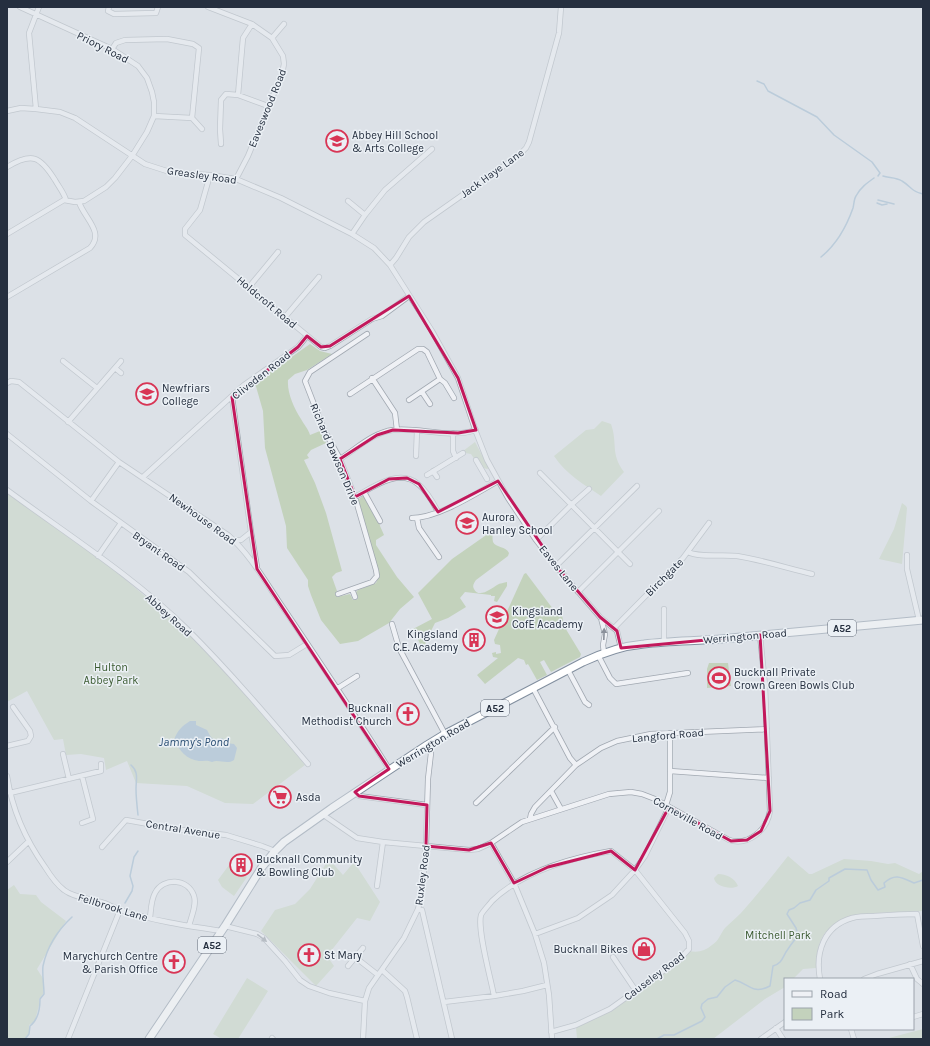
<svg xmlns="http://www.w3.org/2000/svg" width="930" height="1046" viewBox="0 0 930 1046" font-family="Karla,sans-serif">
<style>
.green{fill:#c3d2bc}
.water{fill:#93b1cb}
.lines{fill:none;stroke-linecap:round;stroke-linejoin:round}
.stream{stroke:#93b1cb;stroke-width:1.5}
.minor-casing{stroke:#a1a8b1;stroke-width:6}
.highway-casing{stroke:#828f9f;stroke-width:9}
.minor{stroke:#eff1f5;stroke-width:4.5}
.highway{stroke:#fff;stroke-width:7}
.oneway{fill:#8a909a}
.marked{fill:none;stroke:#c2185b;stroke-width:3;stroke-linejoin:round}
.labels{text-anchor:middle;stroke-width:3;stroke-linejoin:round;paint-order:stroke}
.shield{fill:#ebf0f5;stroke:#606976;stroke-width:1}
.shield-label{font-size:10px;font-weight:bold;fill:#252f3f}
.street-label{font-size:11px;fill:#252f3f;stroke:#ebf0f5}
.poi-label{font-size:11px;fill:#252f3f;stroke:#ebf0f5;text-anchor:start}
.park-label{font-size:11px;fill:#3b5b31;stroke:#ebf0f5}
.water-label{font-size:12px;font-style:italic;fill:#2c5075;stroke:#ebf0f5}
</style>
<rect width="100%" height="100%" fill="#dce1e7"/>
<path class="green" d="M310,344L320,351L332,354L307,370L295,374L288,380C287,393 294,408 301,419C304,425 308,428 310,435L320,431L326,443L311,450L307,455L309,458L304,460L315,483L326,513L342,571L336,573L332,577L337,591L336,593L337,597L350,594L353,600L358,599L356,592L358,590L376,583L379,576L359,502V499L363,496L365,497L379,520L380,526L384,535L376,540V545L397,577L414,597L400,609L389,623L358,641L340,644L321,620L311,595L308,586V580L287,548L286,526L265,448L263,411L255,383Z
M602,421L611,424C618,444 610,453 624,472L601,496C582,483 567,475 554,456L586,430L594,429Z
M475,442L489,468L487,469L484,468L478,459L475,460L471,454L465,453L463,451Z
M7,493L113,569L185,630L243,691L273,725L305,765L253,804L225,803L187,786L136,783L127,761L106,770L104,758L81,754L66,755L63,739L54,740L27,691L7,702Z
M902,503L906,506L907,508L902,564L879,559L894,529Z
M492,531C493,535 492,538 493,542C496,548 506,546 509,553L508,556L476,580C474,583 472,586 474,589C479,599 492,588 497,585C500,583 504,583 507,582V586L497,602L494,601L495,596H491V595L465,592L460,598L466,607L448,618L435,623L431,631L424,635L426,645L422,648L413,629L432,619L418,593L452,559Z
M526,573L559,617L562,615L564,626L581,654L580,657L551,672L544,660L540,662L547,675L537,680L528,664L526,665L524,660L518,658L485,684L477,675L498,658L493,657L492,653L496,652V654L501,653L500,645L495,644L494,640L524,574Z
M709,663H728L731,686L707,688V669Z
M788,856L809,874H812L844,859L871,861L888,864L895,863L919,874L923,871V911C890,915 827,904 818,950C817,956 817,962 816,968L803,969L793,979H785V987L765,999L713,1039H577L576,1027C618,1010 653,978 689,951C698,953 705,951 712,945C719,941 720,934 725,928C730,923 736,918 741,913C757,895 773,875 788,856Z
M329,859L343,875L354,862L380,902L370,921L357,918L327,956L334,966L316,986L261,931L275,910L295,904L310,889Z
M229,865L247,877L234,896L222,887L218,880Z
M718,874C726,874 735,878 738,886C732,890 715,887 714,878Z
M14,885L20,894L36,895L41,902L66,921L37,969L44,980L43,994L39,999V1005L35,1021L29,1025V1035L26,1039H7V890Z
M247,978L268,991L238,1039H222L213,1034Z
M923,1029V1039H890L889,1038Z"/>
<path class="water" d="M190,721H196V725L207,730C211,738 213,742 222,738L226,743L234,744L237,748L234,760C227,765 219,759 212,762C208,760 203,761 199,761C186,759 180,751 174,740C177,731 182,726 190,721Z"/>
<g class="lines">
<path class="stream" d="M757,81L764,84L768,91L817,117L834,135L872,162L880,173L878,176
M883,176C889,178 896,177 902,181C912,187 910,191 923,194
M878,200L894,204
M877,203L882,205L887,204
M821,257C837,244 846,228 853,208C854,204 854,199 856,196C860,188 867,183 874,178
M131,765C139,772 136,779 136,789C136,797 137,806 138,815
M125,903L132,891L133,886L130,876L134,857L138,851
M25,1039L29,1034L30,1026C38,1020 40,1009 40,999L44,994C44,986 42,973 43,966C47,947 58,930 72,917
M657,1039L664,1035H674L702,1021L705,1017L701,1008L702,1004L708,999L717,997L725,987L735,980C750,984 752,995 770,986L773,966C783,963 782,957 788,949C791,944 795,940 798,935L796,928L787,914L789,910L794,908L800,903L810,900L816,890L829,881V878L845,869L867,870L871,880L878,890L885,887L884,883C895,873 901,877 914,883L923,880"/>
<g class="minor-casing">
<path id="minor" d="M109,7L108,11L114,14L156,13L158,7
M208,7L252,24L272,38L283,56L284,64L282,74L248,156L236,179
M272,38L284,24
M112,49L116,43L125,40L167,39L193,44L199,48L192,118L154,116
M238,95L243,38L252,24
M36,109L29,33L39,7
M7,111L21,108L36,109L60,112L75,118L145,164L173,173L210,175L236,179L281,198L352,234L374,248L390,265L432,331L458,378L476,432L487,460L508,498L536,540L556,566L600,617L617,631L621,648
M192,118L202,129
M221,144L220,129L221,100L226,94L238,95L268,106
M7,167C32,152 40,156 55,180C59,187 64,193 66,200
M210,175L200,210L185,229V235L321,347L325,348L330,346L372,319L382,316L409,296
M348,201L365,215
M7,234L64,200L75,202L84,201L106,187L115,178L132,156L147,132L154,116V102L152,92L147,78L138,66L112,49L20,7
M352,234L365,215L385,190L432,149
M390,265L396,258L409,237L424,222L518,156L526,148L529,142L559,33L561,7
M249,287L278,252
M7,297L90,248C105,232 84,218 79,202
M285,317L319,277
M63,361L97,388
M115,368L121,373
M372,378L395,413L397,430
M7,383L11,381L19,382L119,462L228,535C252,556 267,585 286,612C321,664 356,716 389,769
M422,392L430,404
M350,394L418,349H423L427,352L440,379L445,383L454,398
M232,397L251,532L257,567
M409,400L440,379
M68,422L121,361
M453,433V451L456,458
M7,434L91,501L189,572L275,656L289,655L307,644
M416,456L417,431
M340,459C356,449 374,432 393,430C420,427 449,439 476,430
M476,460L487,479
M433,471L437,477
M540,473L630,564
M427,475L463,453
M143,477L244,385L298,347L307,336
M7,490C68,535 133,576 187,629C230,672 269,718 308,764
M364,492L380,521
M355,497C373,487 399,468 418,484C427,491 433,502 438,512
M91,501L119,462
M412,518C438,518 475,494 498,481
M417,518L419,528L439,557
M234,540H241L251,532
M536,540L571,505L589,489
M688,552C700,558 722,554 737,556C762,560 787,568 812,574
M907,555V569L919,620
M98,556L121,523
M556,566L637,486
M352,589L355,597
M578,592L659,511
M338,594L372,582L377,576L376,570L355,497L340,459L324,430L305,381L310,372L367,334
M601,618L605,634L603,645L604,653
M392,624L399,648L445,734
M614,628L683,558L709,523
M664,642V609
M598,655L610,678L616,684L688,673
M568,670L585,702L589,705
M338,688L357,676
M533,688L570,758L576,765
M7,746L28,741L31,736L30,731L13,707
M63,754L69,779
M670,771L769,778
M7,776C12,809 25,839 45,867C50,875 56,884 64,890C74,898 89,898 101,902C108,904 114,908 121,910C153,921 188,926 222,931
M551,791L561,809
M355,792L359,796L427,805
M10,793L101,771V764
M476,803L555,727
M666,805L670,792V733
M322,814L357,838L383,842L469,850L478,849L491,843L522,822L609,794L631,792L642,794L655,799L729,840C749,846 767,830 770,811L765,685L760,635
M530,819L531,814L535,807L576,765L601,748L617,741L651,734L767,729
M82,823L93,819L82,776
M491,843L514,883L535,934L544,963L549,995L552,1039
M102,847L126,820L182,830L226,835L262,846L275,851
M7,862L28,842
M377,886L383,842
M418,909L422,910L452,1039
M150,918C151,910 151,900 155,893C163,877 188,878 194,896C197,905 191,917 189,926
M225,926L257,934L264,938L285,961L300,980L309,986L329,993L365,1001
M535,934L578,918L612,895L635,870L645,856L669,807
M355,957L378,975
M613,957L636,991
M910,964L917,979L923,984
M348,966L363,948
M382,970L405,991L407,997L417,1039
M820,979C815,952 824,926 852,918C859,916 867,916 874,916C888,915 902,914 917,914L923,946
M864,979L877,974L923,961
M494,996C491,979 477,930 481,915C483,911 489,905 492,901C523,871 570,858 611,851L635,870L685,933L689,941V949L680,959L610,1009L576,1025L551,1032
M444,1002L494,996L523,991L547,985
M913,1017L923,1014
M776,1028L783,1039
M851,1029L854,1039
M272,1038L273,1039
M68,1039L120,910
M363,1039L365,1001L369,988L404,938L418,909L422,892L426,846L428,779L431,753L427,745
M761,1039L785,1022"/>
</g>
<g class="highway-casing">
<path id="highway" d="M149,1039L225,926L262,867L275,851L284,842L332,808L427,745L445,734L583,662C602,653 622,646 644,644C669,641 695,641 720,639C788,632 855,627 923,620"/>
</g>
<use href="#minor" class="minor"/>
<use href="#highway" class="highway"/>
</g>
<defs><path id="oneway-solid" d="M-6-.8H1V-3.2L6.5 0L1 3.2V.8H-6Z"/></defs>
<g class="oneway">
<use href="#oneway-solid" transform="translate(604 634) rotate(-88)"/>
<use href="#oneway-solid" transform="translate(262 938) rotate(37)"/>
</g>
<path d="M0 0H930V1046H0ZM409,296L458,378L476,430L458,433L393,430L377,435L340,459L355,497L389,479L407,478L419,484L438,512L498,481L556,566L600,617L617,631L621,648L760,635L770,811L761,831L747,840L731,841L669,807L635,870L611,851L548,867L514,883L491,843L469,850L426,846L427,805L359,796L355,792L389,769L257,569L232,397L298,347L307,336L321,347L330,346Z" fill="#dce1e7" fill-opacity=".55" fill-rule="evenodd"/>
<path class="marked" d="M409,296L458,378L476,430L458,433L393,430L377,435L340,459L355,497L389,479L407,478L419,484L438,512L498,481L556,566L600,617L617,631L621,648L760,635L770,811L761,831L747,840L731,841L669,807L635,870L611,851L548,867L514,883L491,843L469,850L426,846L427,805L359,796L355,792L389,769L257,569L232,397L298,347L307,336L321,347L330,346Z"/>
<defs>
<g id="school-ring" transform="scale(1.15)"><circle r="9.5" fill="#ebf0f5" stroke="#d83555" stroke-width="1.5"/><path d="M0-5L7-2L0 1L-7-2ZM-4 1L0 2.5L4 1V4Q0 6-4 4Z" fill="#d83555"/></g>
<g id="university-ring" transform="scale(1.15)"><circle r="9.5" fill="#ebf0f5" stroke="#d83555" stroke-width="1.5"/><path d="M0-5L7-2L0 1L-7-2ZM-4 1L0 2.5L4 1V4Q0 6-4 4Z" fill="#d83555"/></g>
<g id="building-ring" transform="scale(1.15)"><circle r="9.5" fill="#ebf0f5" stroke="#d83555" stroke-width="1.5"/><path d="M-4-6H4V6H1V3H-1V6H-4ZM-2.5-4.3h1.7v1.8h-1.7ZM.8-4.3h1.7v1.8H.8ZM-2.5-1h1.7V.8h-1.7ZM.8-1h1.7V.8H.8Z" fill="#d83555"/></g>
<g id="stadium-ring" transform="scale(1.15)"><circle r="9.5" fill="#ebf0f5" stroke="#d83555" stroke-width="1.5"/><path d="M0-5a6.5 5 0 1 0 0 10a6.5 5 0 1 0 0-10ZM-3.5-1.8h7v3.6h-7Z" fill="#d83555"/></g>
<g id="church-ring" transform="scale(1.15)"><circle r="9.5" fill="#ebf0f5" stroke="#d83555" stroke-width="1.5"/><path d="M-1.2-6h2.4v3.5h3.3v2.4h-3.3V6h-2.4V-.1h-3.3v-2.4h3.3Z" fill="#d83555"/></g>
<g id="supermarket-ring" transform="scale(1.15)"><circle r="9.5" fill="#ebf0f5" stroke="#d83555" stroke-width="1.5"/><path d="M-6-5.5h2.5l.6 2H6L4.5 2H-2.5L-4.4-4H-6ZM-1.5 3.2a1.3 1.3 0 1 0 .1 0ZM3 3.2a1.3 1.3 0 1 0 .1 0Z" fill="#d83555"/></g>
<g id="shop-ring" transform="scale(1.15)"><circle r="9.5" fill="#ebf0f5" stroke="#d83555" stroke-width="1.5"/><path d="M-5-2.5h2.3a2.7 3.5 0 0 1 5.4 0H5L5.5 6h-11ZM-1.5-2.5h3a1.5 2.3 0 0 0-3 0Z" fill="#d83555"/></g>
</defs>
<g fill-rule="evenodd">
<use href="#school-ring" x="337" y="141"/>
<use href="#university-ring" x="147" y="394"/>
<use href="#school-ring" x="467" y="523"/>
<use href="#school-ring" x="497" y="617"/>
<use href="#building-ring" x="474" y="640"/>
<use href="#stadium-ring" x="719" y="678"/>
<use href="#church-ring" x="408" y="714"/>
<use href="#supermarket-ring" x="280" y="797"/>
<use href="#building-ring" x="241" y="865"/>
<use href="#shop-ring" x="644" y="949"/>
<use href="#church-ring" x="309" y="955"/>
<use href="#church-ring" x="174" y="962"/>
</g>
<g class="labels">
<g class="shield">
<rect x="828" y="620" width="28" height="16" rx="3"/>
<rect x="481" y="700" width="28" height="16" rx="3"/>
<rect x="198" y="937" width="28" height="16" rx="3"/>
</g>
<g class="shield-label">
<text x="842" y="632">A52</text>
<text x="495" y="712">A52</text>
<text x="212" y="949">A52</text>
</g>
<g class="street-label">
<text transform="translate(103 47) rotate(27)" y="4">Priory Road</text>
<text transform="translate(267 108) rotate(-68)" y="4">Eaveswood Road</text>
<text transform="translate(492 173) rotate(-36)" y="4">Jack Haye Lane</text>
<text transform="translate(202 175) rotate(8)" y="4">Greasley Road</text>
<text transform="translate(267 302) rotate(40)" y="4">Holdcroft Road</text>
<text transform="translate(261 375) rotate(-38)" y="4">Cliveden Road</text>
<text transform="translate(335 454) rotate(67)" y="4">Richard Dawson Drive</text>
<text transform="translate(203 519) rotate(36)" y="4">Newhouse Road</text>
<text transform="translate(159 551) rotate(35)" y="4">Bryant Road</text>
<text transform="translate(559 568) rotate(51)" y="4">Eaves Lane</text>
<text transform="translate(664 577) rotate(-45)" y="4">Birchgate</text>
<text transform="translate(169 615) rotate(42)" y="4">Abbey Road</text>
<text transform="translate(745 636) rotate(-5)" y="4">Werrington Road</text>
<text transform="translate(668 735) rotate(-5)" y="4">Langford Road</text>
<text transform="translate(433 743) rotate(-31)" y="4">Werrington Road</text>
<text transform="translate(688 818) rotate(29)" y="4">Corneville Road</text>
<text transform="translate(183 829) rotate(9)" y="4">Central Avenue</text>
<text transform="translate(422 875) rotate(-83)" y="4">Ruxley Road</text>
<text transform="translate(113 907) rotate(17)" y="4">Fellbrook Lane</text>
<text transform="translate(654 976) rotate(-37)" y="4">Causeley Road</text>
</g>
<g class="poi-label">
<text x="352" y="139">Abbey Hill School<tspan x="352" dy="13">&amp; Arts College</tspan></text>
<text x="162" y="392">Newfriars<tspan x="162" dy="13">College</tspan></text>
<text x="482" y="521">Aurora<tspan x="482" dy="13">Hanley School</tspan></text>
<text x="512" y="615">Kingsland<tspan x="512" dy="13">CofE Academy</tspan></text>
<text x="458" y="638" text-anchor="end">Kingsland<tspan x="458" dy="13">C.E. Academy</tspan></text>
<text x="734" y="676">Bucknall Private<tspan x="734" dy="13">Crown Green Bowls Club</tspan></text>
<text x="392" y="712" text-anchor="end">Bucknall<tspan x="392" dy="13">Methodist Church</tspan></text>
<text x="296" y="801">Asda</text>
<text x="256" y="863">Bucknall Community<tspan x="256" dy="13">&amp; Bowling Club</tspan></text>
<text x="628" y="953" text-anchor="end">Bucknall Bikes</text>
<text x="324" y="959">St Mary</text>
<text x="158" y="960" text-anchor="end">Marychurch Centre<tspan x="158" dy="13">&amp; Parish Office</tspan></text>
</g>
<g class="park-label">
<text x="111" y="671">Hulton<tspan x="111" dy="13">Abbey Park</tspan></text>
<text x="778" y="939">Mitchell Park</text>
</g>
<g class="water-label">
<text x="194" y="746">Jammy's Pond</text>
</g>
</g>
<rect width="930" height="1046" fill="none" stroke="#252f3f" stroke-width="16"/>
<rect x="784" y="978" width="130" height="52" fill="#ebf0f5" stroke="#9ca3ac"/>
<rect x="792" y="991" width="20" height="6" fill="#eff1f5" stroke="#9ca3ac"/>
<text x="820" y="998" font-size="12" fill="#252f3f">Road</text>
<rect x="792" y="1008" width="20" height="12" fill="#c3d2bc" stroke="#9ca3ac"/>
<text x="820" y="1018" font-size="12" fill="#252f3f">Park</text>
</svg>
